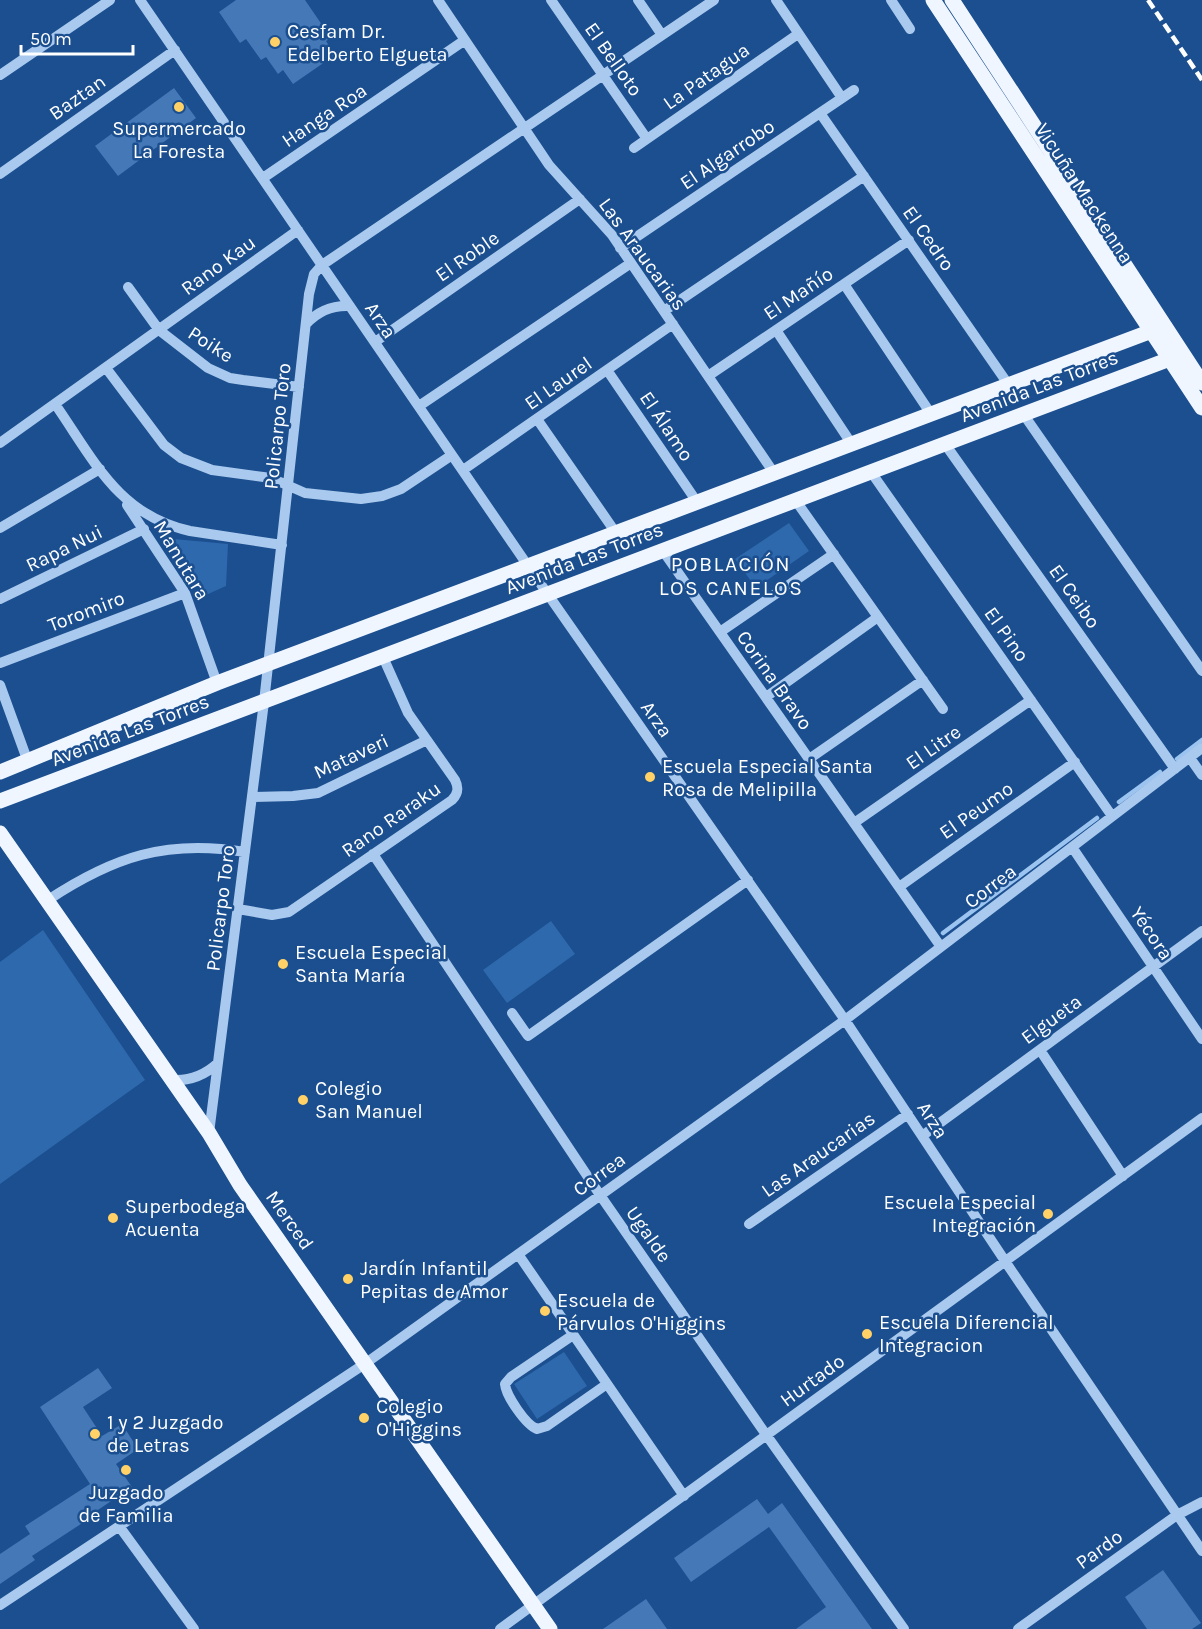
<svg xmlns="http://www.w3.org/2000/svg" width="1202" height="1629" viewBox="0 0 1202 1629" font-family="Karla,sans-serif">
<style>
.green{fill:#2e69ad}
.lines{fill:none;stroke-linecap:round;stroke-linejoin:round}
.stream{stroke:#9cc4f0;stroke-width:4.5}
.building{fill:#4478b7}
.minor{stroke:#a9c9ee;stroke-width:10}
.major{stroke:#f0f6ff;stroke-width:15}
.rail{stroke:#fff;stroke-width:4.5;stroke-dasharray:10 4.5;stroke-linecap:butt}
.poi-dot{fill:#ffd166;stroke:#1b4f8f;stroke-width:2}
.labels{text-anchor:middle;stroke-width:5;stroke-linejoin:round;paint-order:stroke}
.poi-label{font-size:20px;fill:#fff;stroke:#1b4f8f;text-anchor:start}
.street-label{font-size:20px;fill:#fff;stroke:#1b4f8f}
.neighbourhood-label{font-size:21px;letter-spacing:1.5px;fill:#fff;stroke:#1b4f8f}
</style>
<rect width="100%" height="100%" fill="#1b4f8f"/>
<path class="green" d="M789,523L809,551L756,588L735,559Z
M174,539L228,544L226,586L206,595Z
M551,921L575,954L507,1003L483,970Z
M43,930L145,1080L0,1184V962Z
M564,1352L587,1386L537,1419L514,1384Z"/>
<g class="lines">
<path class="stream" d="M1177,759L1202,740
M1119,802L1160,772
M943,933L1097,818"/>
</g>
<path class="building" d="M236,0H305L331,38L326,41L335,55L293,84L283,70L278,74L266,57L261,60L246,39L240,43L219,12Z
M174,88L196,118L118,176L95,146Z
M98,1368L112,1388L83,1407L102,1436L122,1424L138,1449L116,1464L132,1487L86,1518L87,1520L32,1556L35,1560L0,1584V1554L30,1534L25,1526L90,1484L40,1407Z
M757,1499L768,1514L782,1503L872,1629H796L826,1607L769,1527L691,1582L674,1558Z
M1163,1570L1201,1623L1192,1629H1147L1125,1597Z
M646,1599L667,1629H603Z"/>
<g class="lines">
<path class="minor" d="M140,0L526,563L845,1020L1011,1270L1202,1551
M438,0L549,165L612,235L774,473
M551,0L647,139
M638,0L662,35
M776,0L842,98
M891,0L910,29
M0,75L110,0
M820,113L1008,384
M634,148L798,34
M0,174L175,50
M263,178L465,40
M620,248L854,90
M844,284L931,414
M128,287L159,330L208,368L230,378L243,380L299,387
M664,311L864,176
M306,324C318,311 332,305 350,306
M776,330L851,443
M375,342L580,199
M106,368L164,445L181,458L212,470L271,478L305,493L361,499L382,496L401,489L452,455
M607,370L697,502
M708,376L909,240
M55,404C94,460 118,515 190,531L282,545
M419,406L631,263
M1024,415L1202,671
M537,419L616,533
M0,443L298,230
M945,444L1175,769
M463,470L673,324
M871,472L1112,816
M796,501L943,709
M127,505L185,593L217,683
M0,528L100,469
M663,551L941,947
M0,599L144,529
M720,632L834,554
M0,663L185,593
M0,685L28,762
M766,697L878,617
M1190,758L1202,775
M809,759L923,680
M252,797L293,796L318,793L427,740
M854,823L1031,700
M1072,847L1202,1039
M373,854L600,1195L760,1426L904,1629
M899,887L1075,762
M48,900C113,857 166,839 245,852
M238,909L272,915L289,912L452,800C458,794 459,788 455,780L408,713L383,657
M512,1013L528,1036L748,880
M1040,1050L1123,1176
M173,1080C191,1081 205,1075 218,1063
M209,1133L264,702L309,294L314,274L322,265L714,0
M922,1136L1202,931
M749,1224L908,1114
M518,1254L684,1496
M573,1335L511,1377L505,1384C506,1396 526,1425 537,1429L547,1426L607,1384
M119,1526L194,1629
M0,1605L366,1363L845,1020L1202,748
M500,1629L1202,1118
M1018,1629L1177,1515L1202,1502"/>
<path class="major" d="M933,0L1202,408
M952,0L1202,383
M0,772L217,683L1165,326
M0,801L1183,354
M0,833L209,1133L240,1185L550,1629"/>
<path class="rail" d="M1148,0L1202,80"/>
</g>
<g class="poi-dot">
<circle cx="275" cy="42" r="6"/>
<circle cx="179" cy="107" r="6"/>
<circle cx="650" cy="777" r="6"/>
<circle cx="283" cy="964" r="6"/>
<circle cx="303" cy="1100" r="6"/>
<circle cx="1048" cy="1214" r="6"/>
<circle cx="113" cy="1218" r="6"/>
<circle cx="348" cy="1279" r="6"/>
<circle cx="545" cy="1311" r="6"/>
<circle cx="867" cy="1334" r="6"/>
<circle cx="364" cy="1418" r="6"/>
<circle cx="95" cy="1434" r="6"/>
<circle cx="126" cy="1470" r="6"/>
</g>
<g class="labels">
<g class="poi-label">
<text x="287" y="38">Cesfam Dr.<tspan x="287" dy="23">Edelberto Elgueta</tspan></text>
<text x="179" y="135" text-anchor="middle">Supermercado<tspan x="179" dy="23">La Foresta</tspan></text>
<text x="662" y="773">Escuela Especial Santa<tspan x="662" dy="23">Rosa de Melipilla</tspan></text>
<text x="295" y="959">Escuela Especial<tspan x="295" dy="23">Santa María</tspan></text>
<text x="315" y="1095">Colegio<tspan x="315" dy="23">San Manuel</tspan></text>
<text x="1036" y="1209" text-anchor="end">Escuela Especial<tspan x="1036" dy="23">Integración</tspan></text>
<text x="125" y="1213">Superbodega<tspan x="125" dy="23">Acuenta</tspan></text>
<text x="360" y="1275">Jardín Infantil<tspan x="360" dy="23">Pepitas de Amor</tspan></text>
<text x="557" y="1307">Escuela de<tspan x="557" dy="23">Párvulos O'Higgins</tspan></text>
<text x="879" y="1329">Escuela Diferencial<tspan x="879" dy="23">Integracion</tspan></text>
<text x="376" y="1413">Colegio<tspan x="376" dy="23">O'Higgins</tspan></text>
<text x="107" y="1429">1 y 2 Juzgado<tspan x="107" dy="23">de Letras</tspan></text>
<text x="126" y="1499" text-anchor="middle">Juzgado<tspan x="126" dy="23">de Familia</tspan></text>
</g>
<g class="street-label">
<text transform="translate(614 59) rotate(55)" y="7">El Belloto</text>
<text transform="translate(706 76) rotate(-35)" y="7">La Patagua</text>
<text transform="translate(77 97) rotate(-35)" y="7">Baztan</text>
<text transform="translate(324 115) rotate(-34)" y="7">Hanga Roa</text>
<text transform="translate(727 154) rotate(-34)" y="7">El Algarrobo</text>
<text transform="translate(1085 193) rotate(57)" y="7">Vicuña Mackenna</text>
<text transform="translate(929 238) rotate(55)" y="7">El Cedro</text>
<text transform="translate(643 254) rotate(54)" y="7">Las Araucarias</text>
<text transform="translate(467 256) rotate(-35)" y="7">El Roble</text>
<text transform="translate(218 265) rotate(-36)" y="7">Rano Kau</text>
<text transform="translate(798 293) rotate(-34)" y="7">El Mañío</text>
<text transform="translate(381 320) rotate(56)" y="7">Arza</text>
<text transform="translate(211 344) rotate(33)" y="7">Poike</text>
<text transform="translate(558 383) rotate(-35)" y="7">El Laurel</text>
<text transform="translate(1039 386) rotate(-21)" y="7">Avenida Las Torres</text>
<text transform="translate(277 426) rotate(-84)" y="7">Policarpo Toro</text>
<text transform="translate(667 426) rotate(56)" y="7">El Álamo</text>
<text transform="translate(64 548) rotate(-26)" y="7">Rapa Nui</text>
<text transform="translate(584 558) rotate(-21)" y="7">Avenida Las Torres</text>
<text transform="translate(182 560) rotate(59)" y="7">Manutara</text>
<text transform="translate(1075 596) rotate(55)" y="7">El Ceibo</text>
<text transform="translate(86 611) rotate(-21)" y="7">Toromiro</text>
<text transform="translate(1007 634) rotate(55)" y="7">El Pino</text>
<text transform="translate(775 680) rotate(55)" y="7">Corina Bravo</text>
<text transform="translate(657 719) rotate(55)" y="7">Arza</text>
<text transform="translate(130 730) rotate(-21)" y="7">Avenida Las Torres</text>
<text transform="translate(933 747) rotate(-35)" y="7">El Litre</text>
<text transform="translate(351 756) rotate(-25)" y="7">Mataveri</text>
<text transform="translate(976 810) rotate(-35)" y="7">El Peumo</text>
<text transform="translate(391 819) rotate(-35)" y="7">Rano Raraku</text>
<text transform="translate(990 886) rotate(-37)" y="7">Correa</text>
<text transform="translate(220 908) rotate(-83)" y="7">Policarpo Toro</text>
<text transform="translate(1152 933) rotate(56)" y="7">Yécora</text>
<text transform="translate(1051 1019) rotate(-36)" y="7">Elgueta</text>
<text transform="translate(933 1120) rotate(57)" y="7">Arza</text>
<text transform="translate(818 1154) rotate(-35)" y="7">Las Araucarias</text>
<text transform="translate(599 1174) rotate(-36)" y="7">Correa</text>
<text transform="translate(290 1220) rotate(55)" y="7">Merced</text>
<text transform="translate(649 1234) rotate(55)" y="7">Ugalde</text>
<text transform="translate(812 1380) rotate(-36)" y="7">Hurtado</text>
<text transform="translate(1099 1549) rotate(-36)" y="7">Pardo</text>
</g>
<g class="neighbourhood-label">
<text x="731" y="571">POBLACIÓN<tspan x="731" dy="24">LOS CANELOS</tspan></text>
</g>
</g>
<path d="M21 45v9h112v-9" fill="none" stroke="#ffffff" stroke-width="3"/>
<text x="30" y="45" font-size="18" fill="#ffffff" stroke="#1b4f8f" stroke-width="4.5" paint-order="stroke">50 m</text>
</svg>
